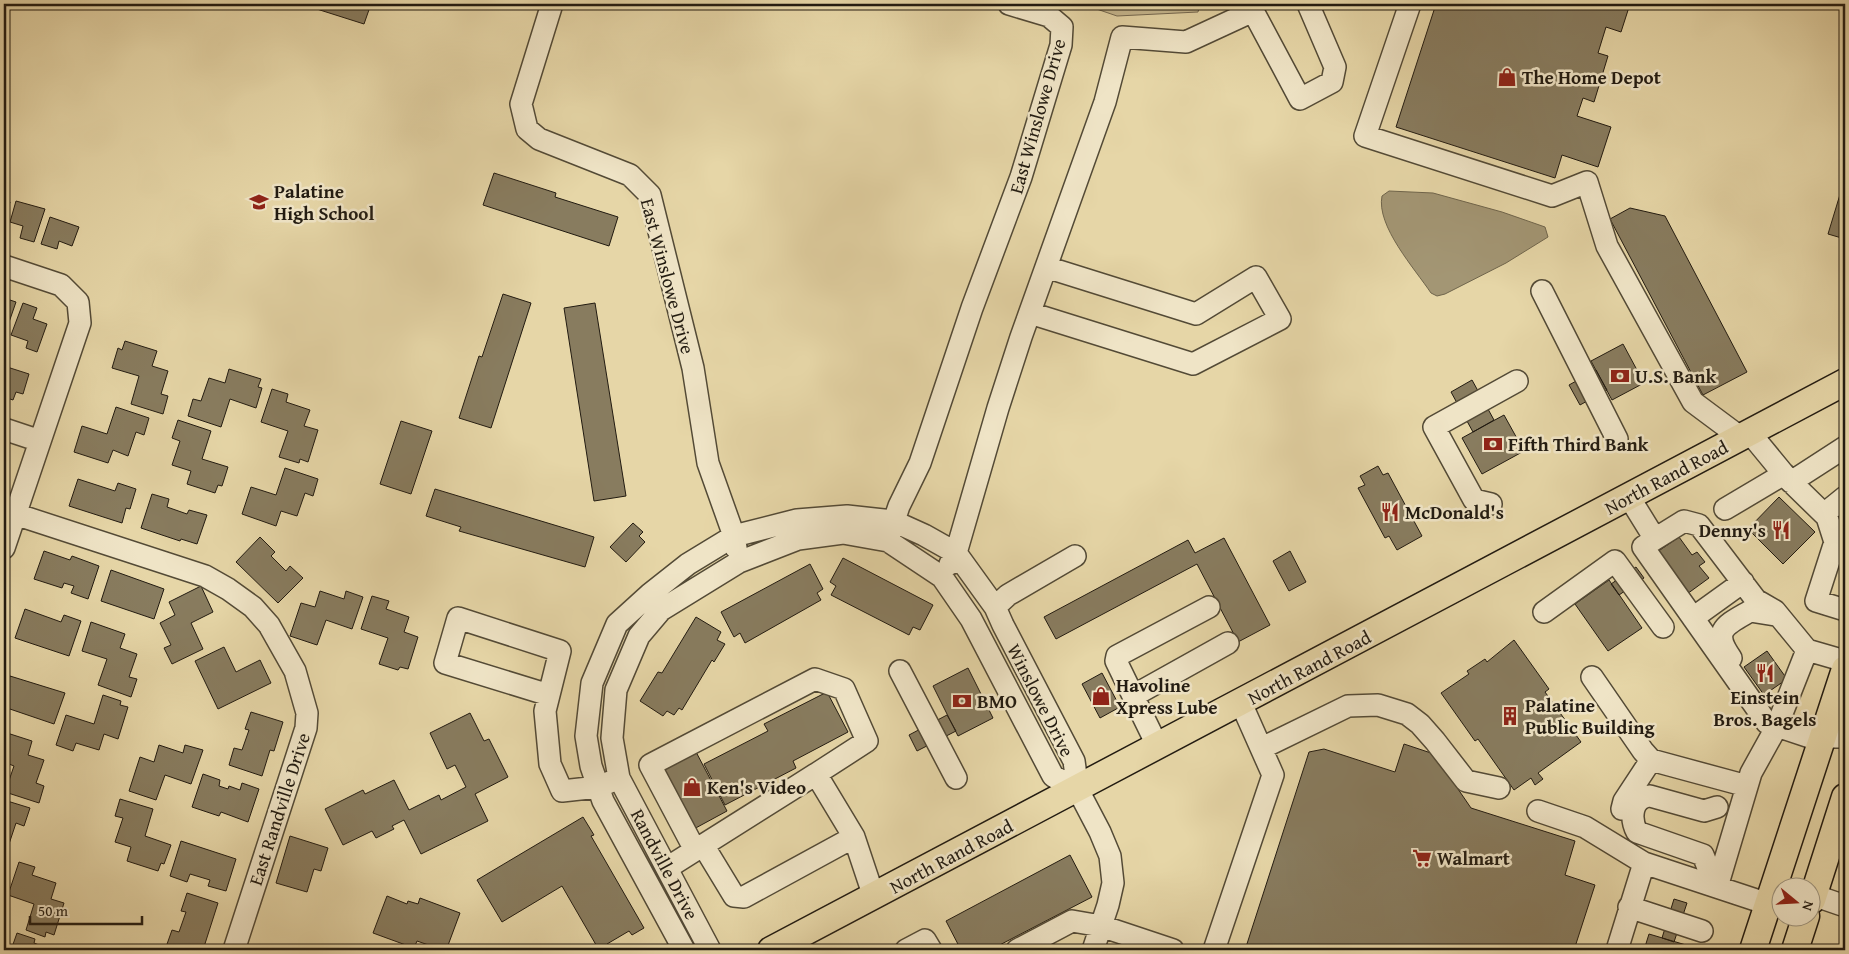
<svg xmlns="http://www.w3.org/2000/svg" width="1849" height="954" viewBox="0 0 1849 954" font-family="'Gentium Book Plus',serif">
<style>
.green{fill:#c5b68e;stroke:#746850}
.water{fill:#a39674;stroke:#6f654c}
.building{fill:#887c5f;stroke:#221b11}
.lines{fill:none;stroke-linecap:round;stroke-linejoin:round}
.minor-casing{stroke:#534a36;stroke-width:24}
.major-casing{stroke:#221b11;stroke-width:29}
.minor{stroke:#efe4c6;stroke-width:21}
.major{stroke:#e6d6a7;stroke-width:26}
.labels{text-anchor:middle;stroke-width:5;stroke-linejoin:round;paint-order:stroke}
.poi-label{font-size:19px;font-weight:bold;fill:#221b11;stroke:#efe4c6;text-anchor:start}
.street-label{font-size:19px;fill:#221b11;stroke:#efe4c6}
</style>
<rect width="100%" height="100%" fill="#e6d6a7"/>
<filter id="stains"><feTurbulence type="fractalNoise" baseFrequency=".004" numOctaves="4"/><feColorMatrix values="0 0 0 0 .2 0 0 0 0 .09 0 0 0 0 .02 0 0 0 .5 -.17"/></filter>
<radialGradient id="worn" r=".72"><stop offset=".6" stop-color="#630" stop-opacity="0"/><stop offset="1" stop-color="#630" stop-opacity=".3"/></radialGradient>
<path class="green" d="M1082,4H1200L1198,12L1117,16Z"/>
<path class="water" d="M1389,191L1433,193L1502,212L1545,227L1548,237L1506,263L1445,294L1437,296L1431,293C1415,269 1376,226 1382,196Z"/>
<path class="building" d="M301,4H371L364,24Z
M1436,4H1630L1621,32L1606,27L1598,53L1608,56L1594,102L1583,98L1577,116L1611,127L1598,167L1562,155L1555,178L1396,127Z
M494,173L556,193L555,197L618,217L609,246L483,205Z
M1845,178V239L1828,234Z
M4,200L10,202L4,222Z
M16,201L45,209L34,242L20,238L23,226L10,222Z
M1630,208L1665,216L1747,372L1703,395L1610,219Z
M50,217L79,227L72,246L59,241L57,249L41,244Z
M503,294L531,303L491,428L459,418L479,356L482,357Z
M4,298L16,302L6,331L4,330Z
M23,303L37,308L33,319L47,324L37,352L26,348L28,341L11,335Z
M595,303L626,496L594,501L564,308Z
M125,341L157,351L152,366L168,371L161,394L168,396L163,414L131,404L139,376L112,368L118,348L122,350Z
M1623,344L1644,383L1612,400L1591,361Z
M4,366L29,374L23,394L16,392L13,400L4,397Z
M229,369L261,379L258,387L262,388L256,408L230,399L221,427L188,416L193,399L201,401L209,378L225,383Z
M1596,370L1607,390L1580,405L1569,385Z
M1472,380L1494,420L1473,432L1451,392Z
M272,389L288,394L286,402L310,410L304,426L318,430L308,462L300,459L299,463L279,457L288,431L261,422Z
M116,407L149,418L144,435L136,432L128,456L113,450L108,463L74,452L82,426L107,434Z
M1504,415L1524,451L1482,474L1462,438Z
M178,420L211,431L202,459L228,467L222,486L218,485L215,493L187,484L191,471L172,465L180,441L172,438Z
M401,421L432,431L411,494L380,484Z
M1378,466L1383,475L1388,473L1422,536L1397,550L1389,536L1385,538L1358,488L1365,485L1360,476Z
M285,468L318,479L313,496L305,493L297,516L281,511L276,526L242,514L251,487L276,495Z
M78,479L115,491L118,483L136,489L130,509L126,508L122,523L69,506Z
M435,489L594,537L585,567L459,531L461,527L426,516Z
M152,494L169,499L167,507L187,514L189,510L207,515L197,544L181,539L180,541L141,528Z
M1779,497L1815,532L1783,564L1748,529Z
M633,523L643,532L639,536L645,542L626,562L610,547Z
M260,537L275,552L271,556L286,571L290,566L303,578L278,603L236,562Z
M1679,537L1692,555L1697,552L1705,562L1699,566L1709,578L1687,594L1657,552Z
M1224,538L1270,625L1238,642L1197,564L1056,639L1044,617L1188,540L1195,553Z
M44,551L70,560L72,556L99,566L88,599L71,593L74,586L64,583L62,588L34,579Z
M1290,551L1306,582L1289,591L1273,561Z
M843,558L933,605L920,630L913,627L909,635L831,595L836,586L830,582Z
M810,564L823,589L817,593L821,600L745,643L740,633L734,637L721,612Z
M1636,567L1644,578L1619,595L1611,584Z
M111,570L164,589L154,619L101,601Z
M1609,580L1642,628L1608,651L1575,604Z
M201,586L213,612L191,623L203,649L172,664L164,648L171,645L160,623L175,615L169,602Z
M320,591L344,599L346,591L363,597L352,629L326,620L317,645L290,636L301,603L315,607Z
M372,596L389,601L386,609L409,617L404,632L418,637L408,669L400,667L398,670L379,664L388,638L361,629Z
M25,609L61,622L64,615L81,621L69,656L15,638Z
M696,617L721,632L717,640L725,644L714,662L712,660L682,710L679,708L674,715L667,711L663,716L640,701L658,672L662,673Z
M91,622L125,634L120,648L137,654L129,677L137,679L131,697L98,685L107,659L82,651Z
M1514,640L1549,689L1545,692L1581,742L1538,773L1543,779L1535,785L1531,778L1514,790L1478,739L1475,741L1441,693L1469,674L1467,671L1485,659L1487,662Z
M224,647L236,672L260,660L271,683L218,709L195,661Z
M1767,651L1787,679L1764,695L1744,667Z
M968,668L993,718L958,736L933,686Z
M1102,673L1120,707L1100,718L1082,684Z
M10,676L65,693L54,724L4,707V696Z
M827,692L848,732L793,761L796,768L725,805L704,764L768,731L764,724Z
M103,695L121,701L120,705L128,707L118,739L104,734L99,750L76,743L73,751L56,745L66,715L94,724Z
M251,712L283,722L274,751L270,750L262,776L229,765L234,748L242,750L249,730L245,729Z
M470,713L484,741L489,739L508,777L475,794L488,821L421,854L404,820L392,826L394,829L376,838L372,831L343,845L325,809L363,790L365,794L394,780L409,810L439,795L441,800L466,787L455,765L447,769L430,733Z
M947,715L956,731L917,751L909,735Z
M4,732L32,741L28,755L44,760L36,783L44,786L39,803L5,792L14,766L4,762Z
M1404,744L1434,754L1471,808L1575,841L1565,875L1595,885L1574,950H1245L1309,752L1324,749L1395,772Z
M159,745L183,753L185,745L203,750L191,784L165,775L156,800L129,791L140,757L154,762Z
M695,750L727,811L692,830L659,769Z
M203,774L220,780L219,786L228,789L229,786L240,790L242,783L259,789L248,822L221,812L219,816L192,807Z
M120,799L153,809L145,836L171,845L164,864L161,863L158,871L127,861L131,847L115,842L123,818L115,816Z
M4,800L30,808L24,826L16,823L8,847L4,846Z
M583,817L594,835L591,836L644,928L632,935L629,931L607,944L609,947L603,950H599L562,886L502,922L477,880Z
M290,836L328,848L321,871L314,869L307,892L276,883Z
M181,841L236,859L226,891L208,886L210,880L190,874L187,882L170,876Z
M1070,855L1092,897L990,950H961L946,921Z
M19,862L35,867L32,875L56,883L51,899L64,903L54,935L46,932L45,937L26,930L34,904L8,895Z
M187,893L218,903L203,950H177L166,947L172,930L179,932L186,912L181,911Z
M387,896L407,904L408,901L418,904L420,898L460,913L447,948L453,950H437V948L417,941L414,948L373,933Z
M1674,899L1687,903L1674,942L1662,938Z
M17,933L35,939L34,943L44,947L43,950H11Z
M1649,934L1686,945L1684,950H1644Z"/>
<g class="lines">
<g class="minor-casing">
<path id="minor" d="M552,4L521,104L527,129L539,139L630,175L650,195L693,368L708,463L734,536L736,548
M1410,4L1365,136L1552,196L1587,182L1607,246L1693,402L1740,437
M4,266L61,285L78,302L80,323L4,548
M1542,291L1617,439
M1030,313L1193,364L1280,319L1256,277L1196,314L1046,267
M4,429L40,441
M1750,433L1787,478L1827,517L1835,542
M1791,482L1845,447
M1629,497L1655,539L1684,521L1699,525L1756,600L1775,611L1807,650L1845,661
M1491,504L1474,500L1434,427L1517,381
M1725,509L1784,474
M15,514L205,576L228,589L253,607L269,625L295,671L307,713L306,728L234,950
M1824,514L1845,497
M890,533L899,506L920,463L972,308L1021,177L1061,45L1062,27L1049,16L1009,4
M1655,539L1643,547L1767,723L1777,726L1751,773L1717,887
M1845,545L1835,542L1816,601L1845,610
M950,564L956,553L998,408L1021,337L1105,102L1122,37L1186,42L1253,11L1300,99L1332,82L1335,67L1308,4
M995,607L1008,595L1075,556
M1544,612L1615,561L1663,627
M1693,618L1743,582
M1807,650L1777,726L1810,737H1845
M1731,658C1711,630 1726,625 1750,611L1775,615
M900,671L956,778
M1592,677L1643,751L1651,760L1747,786
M549,695L445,663L458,618L560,651L545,711L550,764L562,791L598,787L610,782
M1133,696L1228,643
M1158,747L1116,661L1117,656L1209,607
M1262,748L1348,706L1378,705L1407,714L1420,724L1435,741L1466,781L1499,788
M1622,809L1624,801L1651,760
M1538,811L1585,827L1644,863L1617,950
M703,845L734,896L744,897L854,837
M695,850L650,765L815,679L844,689L867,741L816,774
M1644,863L1768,904
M1707,865L1703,855L1637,832C1630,819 1631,797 1650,796L1704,811L1717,807
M667,868L816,774L854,837L874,897
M1813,895L1845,906
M1629,907L1702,931
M684,950L603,801L591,766L586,736L592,683L617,624L650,594L688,564L734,536L797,520L847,516L893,521L924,535L956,553L995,607L1003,625L1074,761L1078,790L1100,832L1110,856L1113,883L1108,905L1093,950
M710,950L619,778L612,738L616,690L639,636L661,610L739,562L798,539L843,533L888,541L942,577L971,619L1053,776L1078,790
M906,950L925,940L931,950
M1017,950L1072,921L1101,926L1173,950
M1214,950L1273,775L1241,703"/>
</g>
<g class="major-casing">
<path id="major" d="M1812,900L1845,797
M771,950L1845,382
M1753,950L1845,669
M1795,950L1806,916"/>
</g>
<use href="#minor" class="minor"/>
<use href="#major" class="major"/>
</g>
<defs>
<g id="shop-bare" transform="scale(1.5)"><path d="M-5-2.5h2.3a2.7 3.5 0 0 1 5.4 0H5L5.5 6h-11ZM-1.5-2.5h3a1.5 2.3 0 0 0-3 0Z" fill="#8f2418" stroke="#efe4c6" stroke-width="2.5" paint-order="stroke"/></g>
<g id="school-bare" transform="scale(1.5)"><path d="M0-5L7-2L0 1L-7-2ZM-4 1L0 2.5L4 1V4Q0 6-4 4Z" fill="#8f2418" stroke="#efe4c6" stroke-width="2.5" paint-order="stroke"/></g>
<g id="bank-bare" transform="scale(1.5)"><path d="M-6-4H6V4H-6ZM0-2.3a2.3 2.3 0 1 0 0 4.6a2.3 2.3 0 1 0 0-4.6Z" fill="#8f2418" stroke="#efe4c6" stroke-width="2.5" paint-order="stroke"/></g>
<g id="restaurant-bare" transform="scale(1.5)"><path d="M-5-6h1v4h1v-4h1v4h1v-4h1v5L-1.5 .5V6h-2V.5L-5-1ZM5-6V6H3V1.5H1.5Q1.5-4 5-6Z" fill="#8f2418" stroke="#efe4c6" stroke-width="2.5" paint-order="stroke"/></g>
<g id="building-bare" transform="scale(1.5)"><path d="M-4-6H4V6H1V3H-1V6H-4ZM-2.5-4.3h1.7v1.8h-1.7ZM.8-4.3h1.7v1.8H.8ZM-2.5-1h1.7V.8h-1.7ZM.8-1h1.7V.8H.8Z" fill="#8f2418" stroke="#efe4c6" stroke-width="2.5" paint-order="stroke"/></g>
<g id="supermarket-bare" transform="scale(1.5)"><path d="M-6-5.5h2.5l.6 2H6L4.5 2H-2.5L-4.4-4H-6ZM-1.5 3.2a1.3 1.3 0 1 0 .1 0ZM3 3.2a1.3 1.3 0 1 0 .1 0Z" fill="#8f2418" stroke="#efe4c6" stroke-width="2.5" paint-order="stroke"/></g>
</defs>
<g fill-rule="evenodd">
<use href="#shop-bare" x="1507" y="77"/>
<use href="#school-bare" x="259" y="202"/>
<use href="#bank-bare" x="1620" y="376"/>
<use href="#bank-bare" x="1493" y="444"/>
<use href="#restaurant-bare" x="1390" y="512"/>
<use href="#restaurant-bare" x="1781" y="530"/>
<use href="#restaurant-bare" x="1765" y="673"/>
<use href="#shop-bare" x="1101" y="696"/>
<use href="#bank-bare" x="962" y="701"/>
<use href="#building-bare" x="1510" y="716"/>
<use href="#shop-bare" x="692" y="787"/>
<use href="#supermarket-bare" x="1422" y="858"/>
</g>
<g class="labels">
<g class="poi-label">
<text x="1522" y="84">The Home Depot</text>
<text x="274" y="198">Palatine<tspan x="274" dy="22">High School</tspan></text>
<text x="1635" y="383">U.S. Bank</text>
<text x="1508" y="451">Fifth Third Bank</text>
<text x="1405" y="519">McDonald's</text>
<text x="1766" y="537" text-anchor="end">Denny's</text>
<text x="1116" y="692">Havoline<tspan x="1116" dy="22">Xpress Lube</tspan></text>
<text x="1765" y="704" text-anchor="middle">Einstein<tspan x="1765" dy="22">Bros. Bagels</tspan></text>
<text x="977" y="708">BMO</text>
<text x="1525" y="712">Palatine<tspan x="1525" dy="22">Public Building</tspan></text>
<text x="707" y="794">Ken's Video</text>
<text x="1437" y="865">Walmart</text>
</g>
<g class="street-label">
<text transform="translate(1037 116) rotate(-74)" y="7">East Winslowe Drive</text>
<text transform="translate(668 276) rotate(75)" y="7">East Winslowe Drive</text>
<text transform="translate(1666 477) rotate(-28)" y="7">North Rand Road</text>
<text transform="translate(1309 667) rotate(-28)" y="7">North Rand Road</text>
<text transform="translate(1041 700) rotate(63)" y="7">Winslowe Drive</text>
<text transform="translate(279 809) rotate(-72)" y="7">East Randville Drive</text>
<text transform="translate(951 856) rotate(-28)" y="7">North Rand Road</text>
<text transform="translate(665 864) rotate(62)" y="7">Randville Drive</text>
</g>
</g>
<rect width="1849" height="954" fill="none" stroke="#e6d6a7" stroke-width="20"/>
<rect x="5" y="5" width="1839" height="944" fill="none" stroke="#221b11" stroke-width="2.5"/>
<rect x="10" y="10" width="1829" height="934" fill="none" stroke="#221b11"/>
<g transform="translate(1796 902) rotate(108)"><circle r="24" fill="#efe4c6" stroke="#9d947e"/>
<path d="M0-4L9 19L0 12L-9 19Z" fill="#8f2418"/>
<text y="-8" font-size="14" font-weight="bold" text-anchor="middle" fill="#221b11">N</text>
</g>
<path d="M30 916v8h112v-8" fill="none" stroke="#221b11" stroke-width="2.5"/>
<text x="38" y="916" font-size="15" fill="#221b11" stroke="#efe4c6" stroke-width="4" paint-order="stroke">50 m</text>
<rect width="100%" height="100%" filter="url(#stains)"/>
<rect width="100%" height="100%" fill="url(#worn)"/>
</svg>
